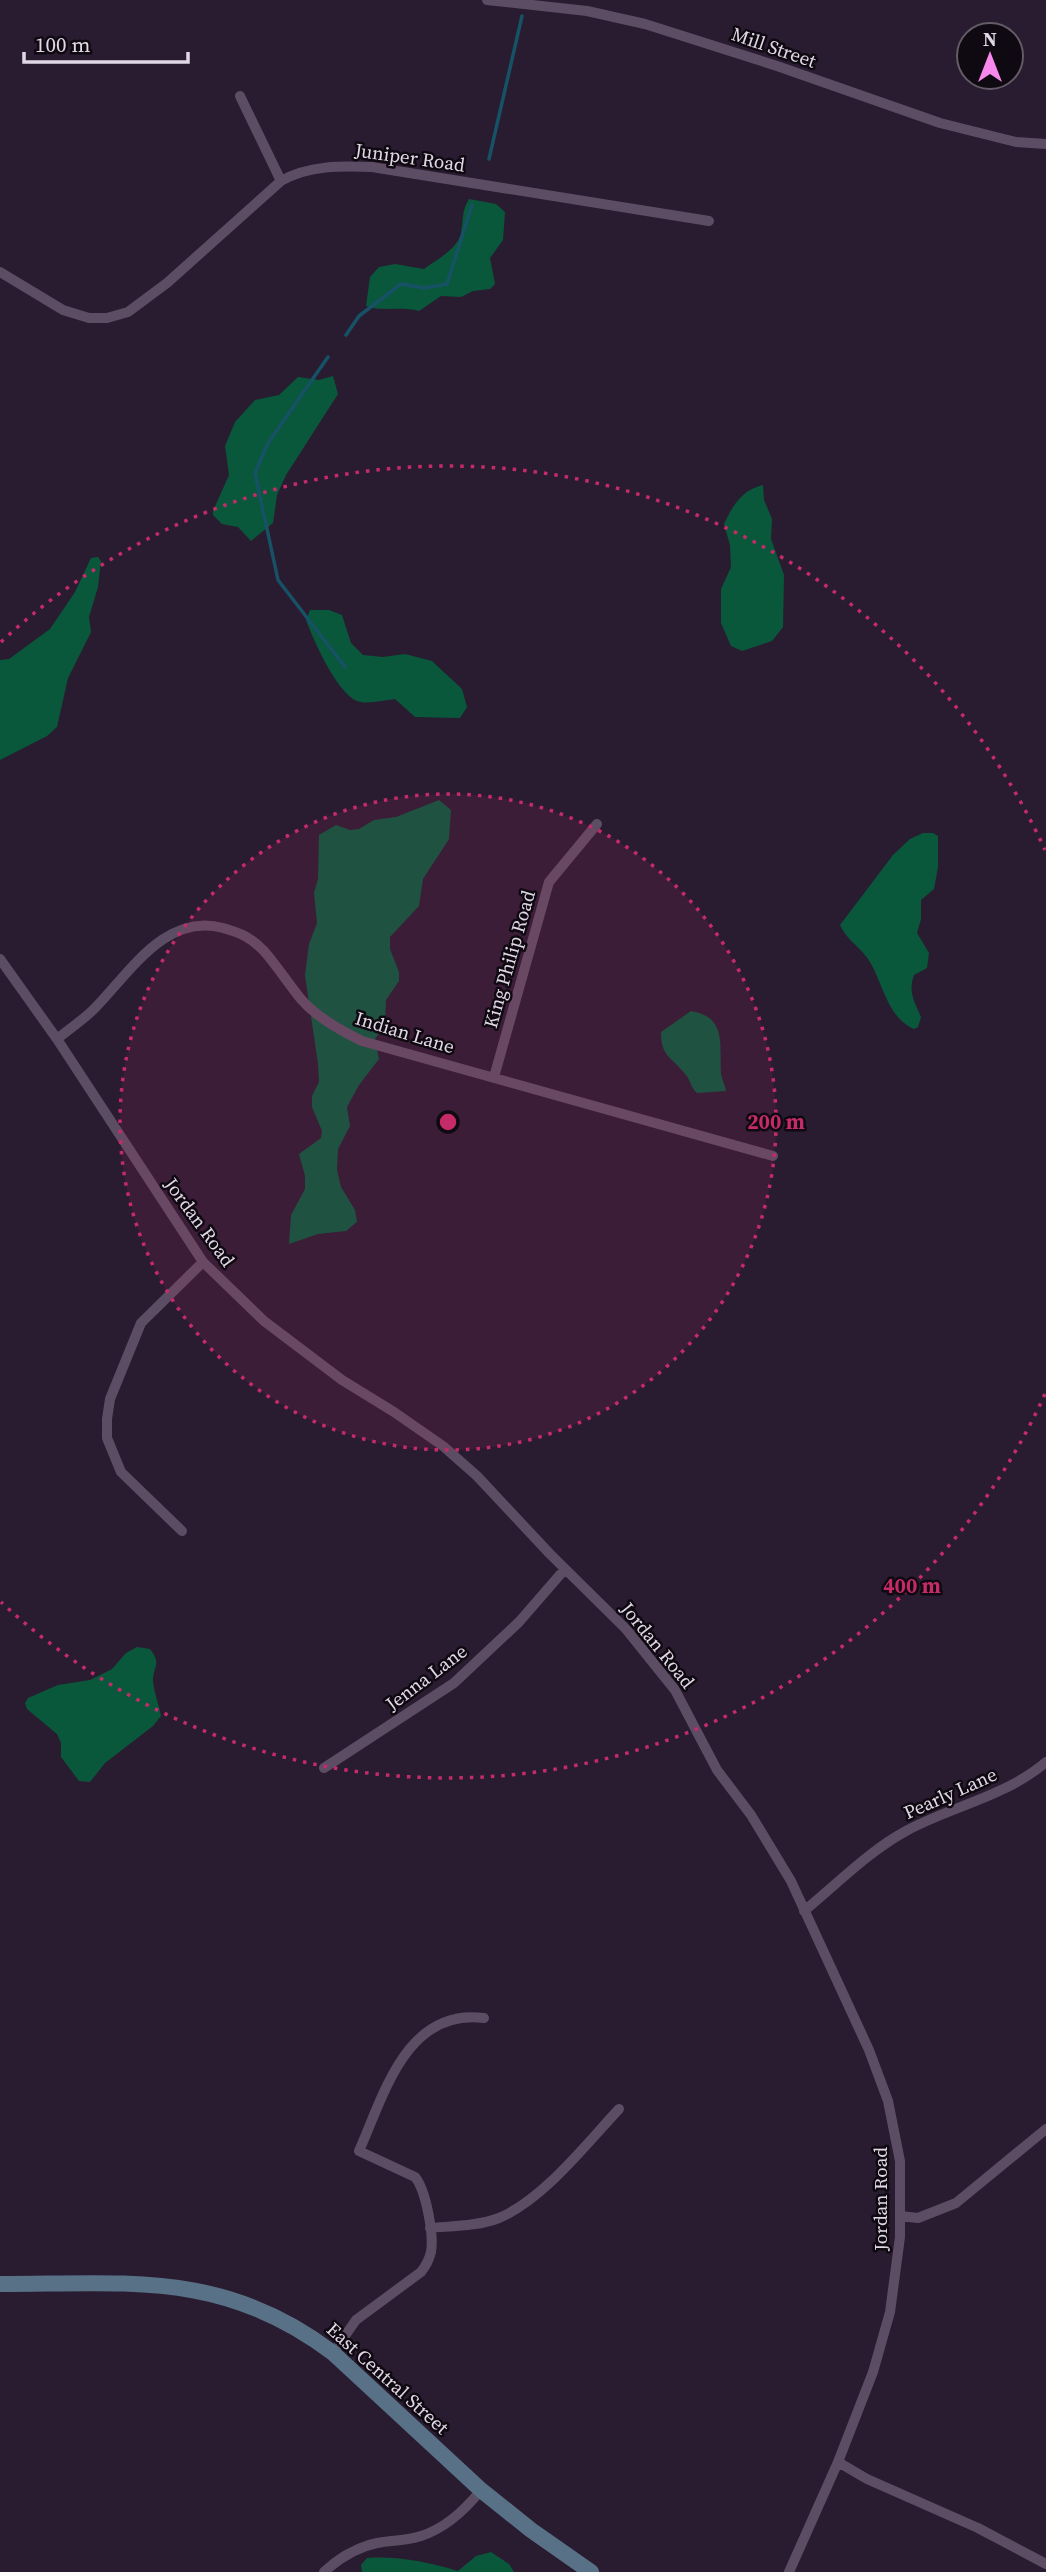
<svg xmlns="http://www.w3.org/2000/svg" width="1046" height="2572" viewBox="0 0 1046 2572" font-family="'Source Serif 4',serif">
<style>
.green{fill:#09583b}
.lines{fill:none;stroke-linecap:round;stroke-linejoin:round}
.stream{stroke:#175166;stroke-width:3.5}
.minor{stroke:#5d4d64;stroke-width:10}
.secondary{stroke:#587187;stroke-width:16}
.ring{fill:none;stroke:#c52b69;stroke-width:3.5;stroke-dasharray:3.5 7}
.labels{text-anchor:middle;stroke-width:5;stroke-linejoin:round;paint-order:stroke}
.street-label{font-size:19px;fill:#e1d8e6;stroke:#0f0911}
.centre{fill:#c52b69;stroke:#0f0911;stroke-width:3.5}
.ring-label{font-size:21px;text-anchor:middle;font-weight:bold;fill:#c52b69;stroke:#0f0911;stroke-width:5;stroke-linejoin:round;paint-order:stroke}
</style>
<rect width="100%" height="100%" fill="#291c30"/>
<path class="green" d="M469,199L496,204L505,212L503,240L490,258L495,284L490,289L473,291L461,297L441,296L419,311C401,306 382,312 366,306L370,277L379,267L395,264L424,269C436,260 458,249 461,233C464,218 461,213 469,199Z
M333,376L338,394L286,475L277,495L273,523L251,541L238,527L222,524L213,515V511L229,475L225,446L235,422L255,400L279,395L298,377L319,380Z
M763,485L764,500L772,519L771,539L784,575L783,627L772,641L742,651L731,646L721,623V589L731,567L730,545L724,524C733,505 742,490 763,485Z
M98,557L101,561L98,587L89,617L91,632L68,678L57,727L47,736L0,760V660L9,659L50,629L75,592L91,558Z
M310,610H329L342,615L351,643L363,655L383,657L405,654L432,661L462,689L467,707L460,718L415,717L395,699C384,700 371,704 361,702C339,699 313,639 306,620Z
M439,800L451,810L449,839L423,879L419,906L390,937V949L399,972V981L386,1000L385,1025L375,1039L379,1059L359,1085L347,1107L350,1126L338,1149L337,1170L341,1187L355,1210L357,1222L346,1231L318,1234L289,1244L291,1215L305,1189V1176L299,1154L321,1138L322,1131L312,1107V1096L319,1082L318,1064L305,975L309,944L317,923L314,893L318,879L319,835L336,825L350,830L359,829L374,820L396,817Z
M923,833H933L938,836V867L934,889L921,900V919L917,933L929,953L927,968L914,975C908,992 914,1001 921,1017L918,1027L914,1029C887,1017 884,986 870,962C862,948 847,941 840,925L893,855L910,839Z
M691,1011C728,1017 719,1047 721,1074C722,1080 725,1085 726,1091L697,1093C690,1087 691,1080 685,1074C671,1056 661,1057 661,1032Z
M137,1647L150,1649C162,1664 153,1666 153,1681C154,1692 159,1705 161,1716L153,1726L105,1763L90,1782L79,1781L61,1757V1743L57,1734L27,1709L25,1703L28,1698L58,1685L90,1680L112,1669L126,1653Z
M491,2552L509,2564L514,2572H362L361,2565L367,2558C399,2556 427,2562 458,2571L476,2556Z"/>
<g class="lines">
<path class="stream" d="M489,159L522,16
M346,335L359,316L401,284L425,288L447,284L472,205
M328,357L268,443L255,473L278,580L345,667"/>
<path class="minor" d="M487,0L587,11L645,24L777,66L940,123L1016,142L1046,144
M240,96L281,181
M0,272L63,310L89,318H107L128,312L167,283L281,181C309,165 341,166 372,167L709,221
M0,959L57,1039L203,1262L264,1321L342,1380L394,1412L443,1446L477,1476L550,1554L626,1629L675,1690L717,1770L751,1815L791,1881L869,2050L888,2101L900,2161V2237L890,2312L873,2372L838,2462L789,2572
M57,1039C69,1029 83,1020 94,1009C129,974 165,912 223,928C241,933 250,937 264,951C277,966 288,983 300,998C316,1017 340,1030 362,1041L773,1156
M494,1077L549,882L597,824
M182,1531L121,1472L107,1438V1419L110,1399L141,1323L203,1262
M324,1768L454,1683L519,1622L565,1569
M804,1911C837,1884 869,1851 906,1831C952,1806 1005,1797 1046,1762
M900,2216L918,2218L956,2203L1046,2129
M430,2228C452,2226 479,2226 499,2218C543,2200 587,2143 619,2109
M333,2353L356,2320L421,2272C426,2266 429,2260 431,2252C434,2235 426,2190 415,2177L359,2151C384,2095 406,2008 484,2018
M838,2462L867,2479L978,2528L1046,2564
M324,2572C339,2558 357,2547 377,2543C391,2540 407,2541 421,2536C446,2528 465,2510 481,2490"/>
<path class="secondary" d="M0,2284C128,2284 224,2270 333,2353L481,2490L531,2530L591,2572"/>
</g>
<circle cx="448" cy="1122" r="328" fill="#c52b69" fill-opacity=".12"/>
<g class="ring">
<circle cx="448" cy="1122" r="328"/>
<path d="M1045 1394A656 656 0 0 1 1 1602M1 642A656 656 0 0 1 1045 850"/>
</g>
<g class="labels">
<g class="street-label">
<text transform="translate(774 47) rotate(19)" y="7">Mill Street</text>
<text transform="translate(410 157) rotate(8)" y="7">Juniper Road</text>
<text transform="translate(509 959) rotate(-74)" y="7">King Philip Road</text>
<text transform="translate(405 1032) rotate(17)" y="7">Indian Lane</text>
<text transform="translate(200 1222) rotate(54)" y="7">Jordan Road</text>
<text transform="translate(658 1645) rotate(51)" y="7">Jordan Road</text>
<text transform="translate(426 1677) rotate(-37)" y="7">Jenna Lane</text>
<text transform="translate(950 1793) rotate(-24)" y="7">Pearly Lane</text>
<text transform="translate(880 2199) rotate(-90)" y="7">Jordan Road</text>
<text transform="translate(388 2378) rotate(42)" y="7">East Central Street</text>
</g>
</g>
<circle cx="448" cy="1122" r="10" class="centre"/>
<g class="ring-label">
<text x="776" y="1129">200 m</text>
<text x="912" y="1593">400 m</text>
</g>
<g transform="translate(990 56)"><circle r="33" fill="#0f0911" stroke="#635c66" stroke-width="2"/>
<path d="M0-5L12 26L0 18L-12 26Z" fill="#f788ec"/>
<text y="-10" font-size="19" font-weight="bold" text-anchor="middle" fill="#e1d8e6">N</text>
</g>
<path d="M24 52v10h164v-10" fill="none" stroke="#e1d8e6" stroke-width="3.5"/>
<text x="35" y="52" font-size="21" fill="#e1d8e6" stroke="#0f0911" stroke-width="5" paint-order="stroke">100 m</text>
</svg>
